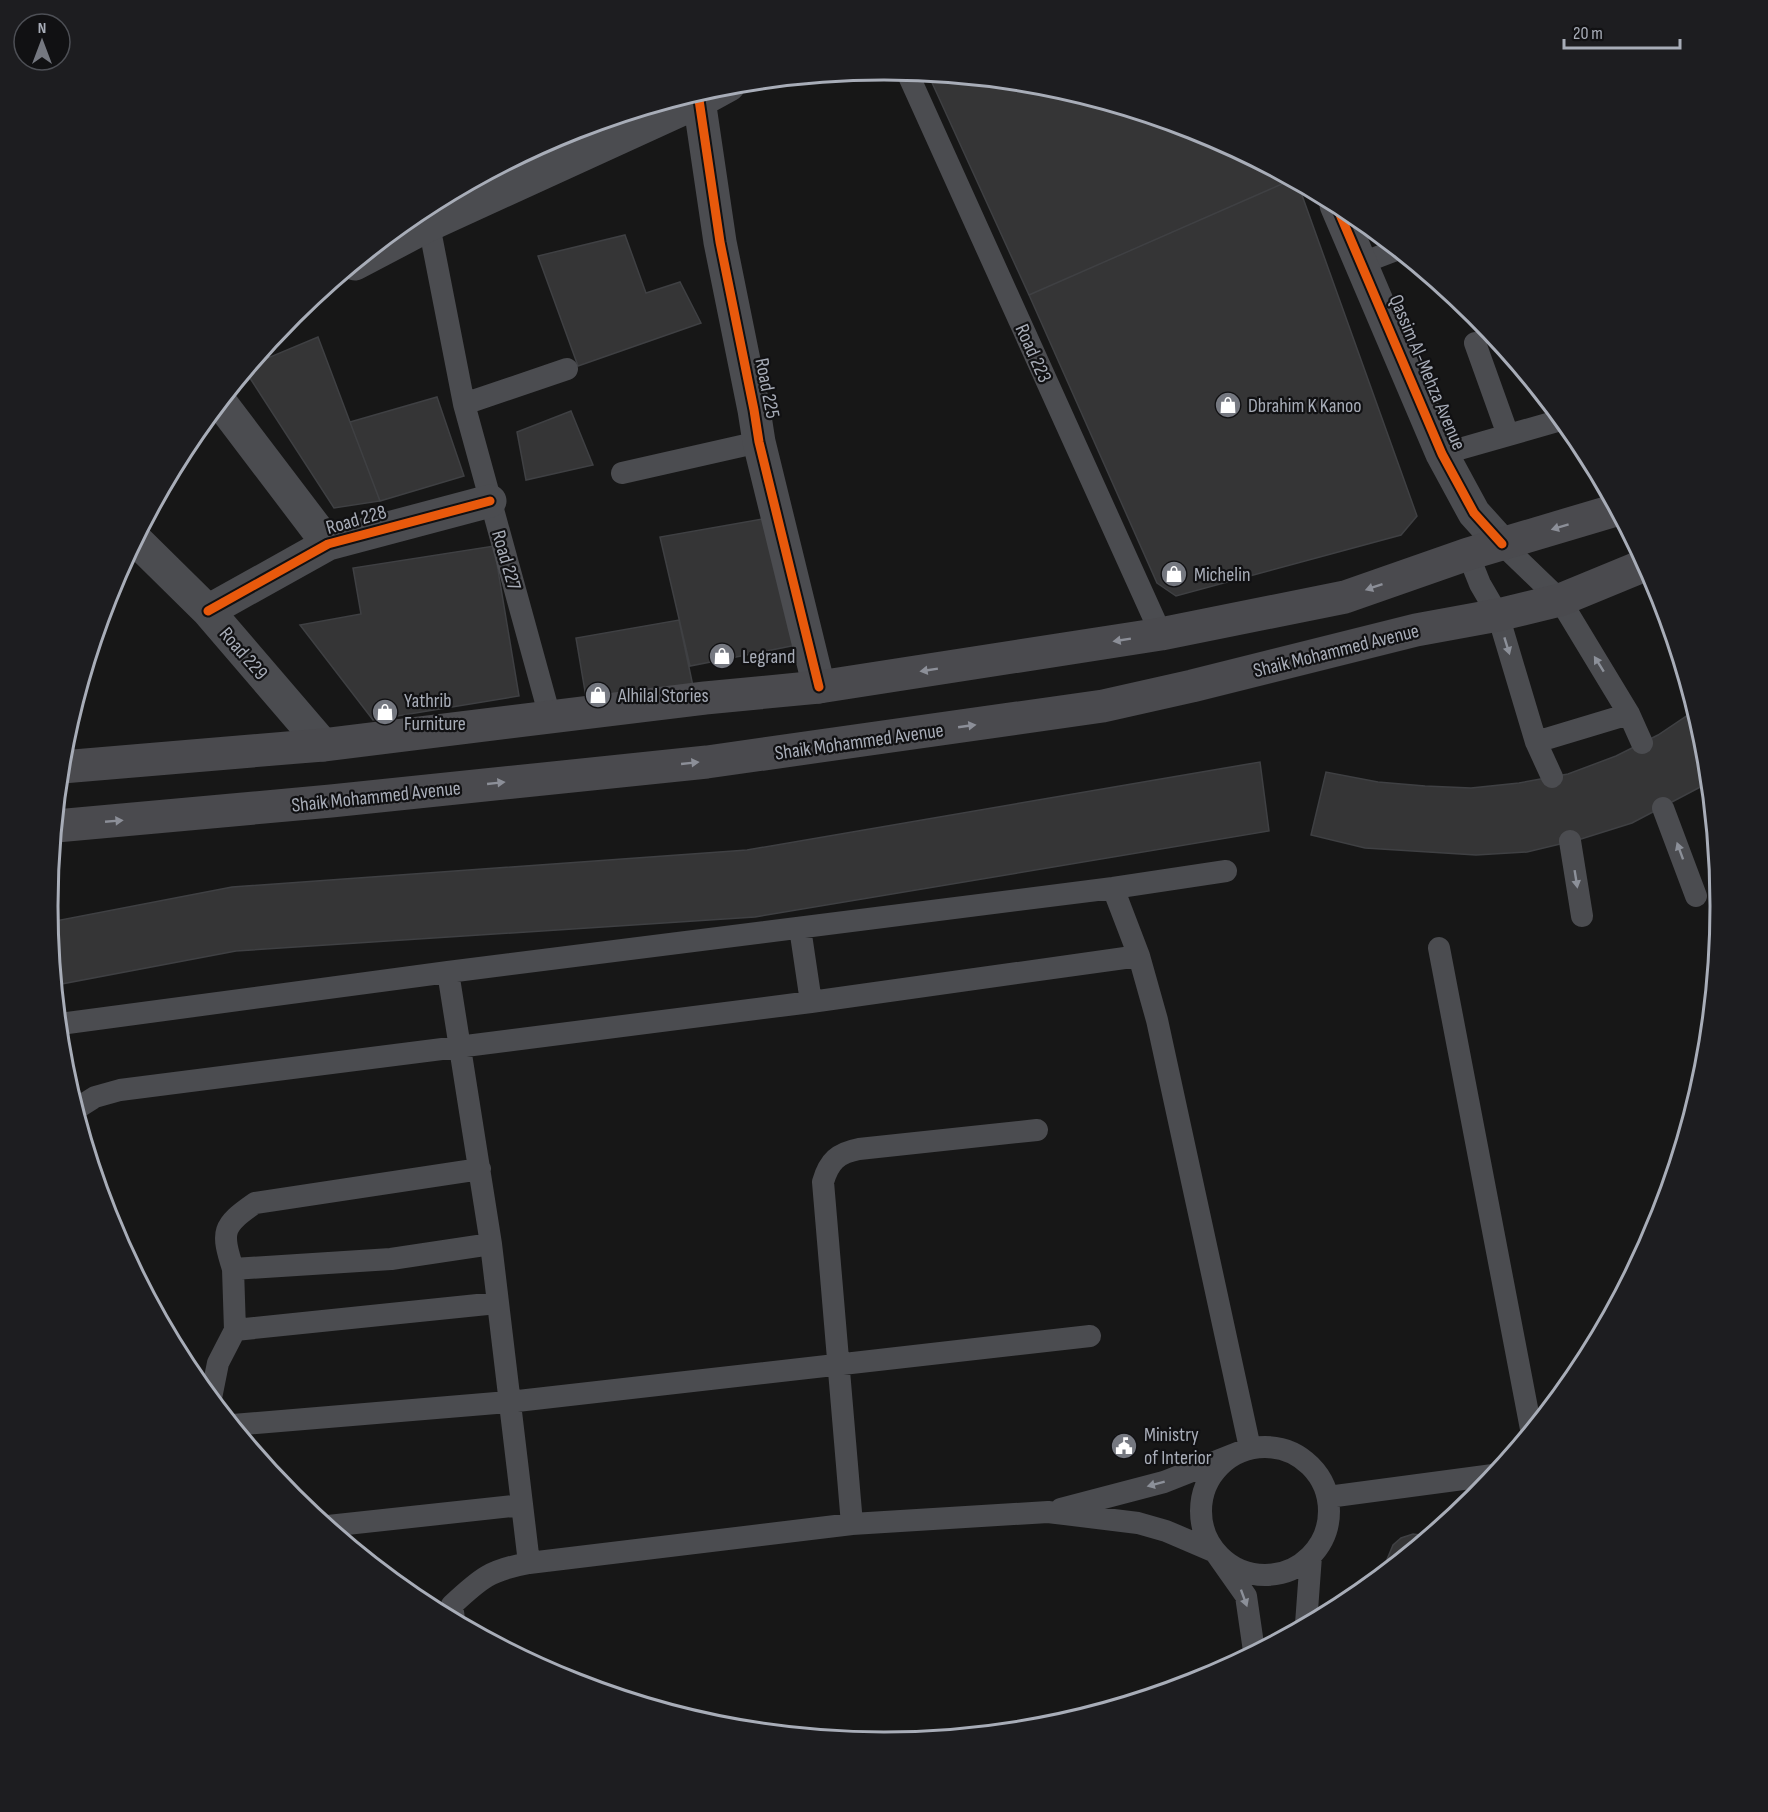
<svg xmlns="http://www.w3.org/2000/svg" width="1768" height="1812" viewBox="0 0 1768 1812" font-family="'Sofia Sans Condensed',sans-serif">
<style>
.building{fill:#353536;stroke:#3f4043;stroke-width:1.5}
.lines{fill:none;stroke-linecap:round;stroke-linejoin:round}
.service{stroke:#4b4c50;stroke-width:22}
.minor{stroke:#4b4c50;stroke-width:33}
.secondary{stroke:#4a4a4e;stroke-width:33}
.cycleway-casing{stroke:#111113;stroke-width:13}
.cycleway{stroke:#e8590c;stroke-width:9}
.oneway{fill:#8c8f98}
.oneway2{fill:#8c9099}
.labels{text-anchor:middle;stroke-width:4.5;stroke-linejoin:round;paint-order:stroke}
.street-label{font-size:20px;fill:#a8adb8;stroke:#111113}
.poi-label{font-size:20px;fill:#a8adb8;stroke:#111113;text-anchor:start}
.rim{fill:none;stroke:#a8adb8;stroke-width:3}
</style>
<rect width="100%" height="100%" fill="#171717"/>
<path class="building" d="M928,74L1047,86L1204,134L1291,180L1029,295Z
M1291,180L1298,184L1417,516L1401,535L1176,596L1157,583L1029,295Z
M625,235L646,293L680,282L701,323L578,366L538,256Z
M318,337L350,422L380,501L334,508L246,372L251,365Z
M437,397L464,476L380,501L350,422Z
M571,411L593,465L526,480L517,432Z
M774,517L797,645L690,666L660,537Z
M494,546L519,696L373,720L300,625L361,614L353,568Z
M679,620L694,691L588,709L576,638Z
M1694,711L1704,743L1708,783L1632,823L1581,839L1527,852L1476,855L1365,848L1311,835L1326,772L1378,782L1425,786L1471,788L1519,783L1568,774L1616,756L1658,735Z
M1260,762L1269,831L755,917L236,951L56,985L50,922L232,887L747,850Z
M1413,1534L1428,1536L1386,1570V1562L1393,1545L1401,1538Z"/>
<g class="lines">
<path class="service" d="M907,72L1161,634
M433,204L429,225L464,404L550,717
M1362,263L1396,250
M1475,343L1508,435
M464,404L567,369
M1442,454L1561,420
M622,473L759,442
M1502,544L1560,600L1629,714L1642,743
M1468,554L1480,584L1498,615L1536,742L1552,777
M1536,742L1629,714
M1663,808L1696,896
M1570,841L1582,916
M800,928L811,1002
M1439,948L1531,1429
M448,972L491,1244L529,1563
M60,1024L448,972L1113,888L1226,871
M76,1109L95,1097L120,1090L811,1002L1139,956
M480,1169L255,1203C222,1226 221,1231 233,1269L391,1259L491,1244
M235,1330L497,1303
M211,1398L218,1363L235,1330L233,1269
M233,1425L508,1402L1090,1336
M1201 1511a64 64 0 1 1 128 0a64 64 0 1 1-128 0Z
M1328,1497L1493,1475
M1061,1509L1164,1482L1250,1448L1157,1020L1139,956L1113,888
M852,1524L823,1182C829,1161 838,1153 859,1149L1037,1130
M328,1526L522,1505
M454,1619L452,1605C481,1578 490,1570 529,1563L852,1524L1048,1512L1138,1523L1166,1531L1215,1552L1246,1596L1254,1651
M1306,1624L1311,1556"/>
<path class="minor" d="M698,93L720,242L754,410L759,442L819,687
M1336,205L1442,454L1474,513L1502,544
M355,264L429,225L698,102L729,85
M221,403L328,544
M136,540L208,611L323,745
M208,611L328,544L490,501"/>
<path class="secondary" d="M62,767L323,745L705,698L819,687L1161,634L1345,597L1468,554L1616,510
M56,826L331,801L707,762L1103,706L1192,686L1416,630L1498,615L1560,600L1645,565"/>
<g class="cycleway-casing">
<path id="cycleway" d="M698,93L720,242L754,410L759,442L819,687
M1336,205L1442,454L1474,513L1502,544
M208,611L328,544L490,501"/>
</g>
<use href="#cycleway" class="cycleway"/>
</g>
<defs><path id="oneway-solid" d="M-6-.8H1V-3.2L6.5 0L1 3.2V.8H-6Z" transform="scale(1.5)"/></defs>
<g class="oneway">
<use href="#oneway-solid" transform="translate(1560 527) rotate(163)"/>
<use href="#oneway-solid" transform="translate(1374 587) rotate(161)"/>
<use href="#oneway-solid" transform="translate(1122 640) rotate(171)"/>
<use href="#oneway-solid" transform="translate(929 670) rotate(171)"/>
<use href="#oneway-solid" transform="translate(967 726) rotate(-8)"/>
<use href="#oneway-solid" transform="translate(690 763) rotate(-6)"/>
<use href="#oneway-solid" transform="translate(496 783) rotate(-6)"/>
<use href="#oneway-solid" transform="translate(114 821) rotate(-5)"/>
</g>
<g class="oneway2">
<use href="#oneway-solid" transform="translate(1507 646) rotate(73)"/>
<use href="#oneway-solid" transform="translate(1599 664) rotate(-122)"/>
<use href="#oneway-solid" transform="translate(1680 851) rotate(-110)"/>
<use href="#oneway-solid" transform="translate(1576 879) rotate(81)"/>
<use href="#oneway-solid" transform="translate(1156 1484) rotate(165)"/>
<use href="#oneway-solid" transform="translate(1244 1598) rotate(70)"/>
</g>
<defs>
<g id="shop-disc" transform="scale(1.35)"><circle r="9.5" fill="#757880" stroke="#111113"/><path d="M-5-2.5h2.3a2.7 3.5 0 0 1 5.4 0H5L5.5 6h-11ZM-1.5-2.5h3a1.5 2.3 0 0 0-3 0Z" fill="#fff"/></g>
<g id="civic-disc" transform="scale(1.35)"><circle r="9.5" fill="#757880" stroke="#111113"/><path d="M-.6-6.5H3V-4.5H.6V-3L4-1V1h2V6H-6V1h2V-1L-.6-3ZM-1.2 2.5V6h2.4V2.5Z" fill="#fff"/></g>
</defs>
<g fill-rule="evenodd">
<use href="#shop-disc" x="1228" y="405"/>
<use href="#shop-disc" x="1174" y="574"/>
<use href="#shop-disc" x="722" y="656"/>
<use href="#shop-disc" x="598" y="695"/>
<use href="#shop-disc" x="385" y="712"/>
<use href="#civic-disc" x="1124" y="1446"/>
</g>
<g class="labels">
<g class="street-label">
<text transform="translate(1034 353) rotate(66)" y="7">Road 223</text>
<text transform="translate(1428 372) rotate(67)" y="7">Qassim Al-Mehza Avenue</text>
<text transform="translate(768 388) rotate(79)" y="7">Road 225</text>
<text transform="translate(356 519) rotate(-16)" y="7">Road 228</text>
<text transform="translate(507 560) rotate(74)" y="7">Road 227</text>
<text transform="translate(1336 650) rotate(-14)" y="7">Shaik Mohammed Avenue</text>
<text transform="translate(244 653) rotate(49)" y="7">Road 229</text>
<text transform="translate(859 741) rotate(-8)" y="7">Shaik Mohammed Avenue</text>
<text transform="translate(376 796) rotate(-6)" y="7">Shaik Mohammed Avenue</text>
</g>
<g class="poi-label">
<text x="1248" y="412">Dbrahim K Kanoo</text>
<text x="1194" y="581">Michelin</text>
<text x="742" y="663">Legrand</text>
<text x="618" y="702">Alhilal Stories</text>
<text x="404" y="707">Yathrib<tspan x="404" dy="23">Furniture</tspan></text>
<text x="1144" y="1441">Ministry<tspan x="1144" dy="23">of Interior</tspan></text>
</g>
</g>
<path d="M0 0H1768V1812H0ZM58 906a826 826 0 1 1 1652 0a826 826 0 1 1-1652 0Z" fill="#1d1d20" fill-rule="evenodd"/>
<path class="rim" d="M58 906a826 826 0 1 1 1652 0a826 826 0 1 1-1652 0Z"/>
<g transform="translate(42 42)"><circle r="28" fill="#111113" stroke="#4d4f55" stroke-width="1.5"/>
<path d="M0-4.5L10 22L0 15L-10 22Z" fill="#757880"/>
<text y="-9" font-size="16" font-weight="bold" text-anchor="middle" fill="#a8adb8">N</text>
</g>
<path d="M1564 39v9h116v-9" fill="none" stroke="#a8adb8" stroke-width="3"/>
<text x="1573" y="39" font-size="18" fill="#a8adb8" stroke="#111113" stroke-width="4.5" paint-order="stroke">20 m</text>
</svg>
